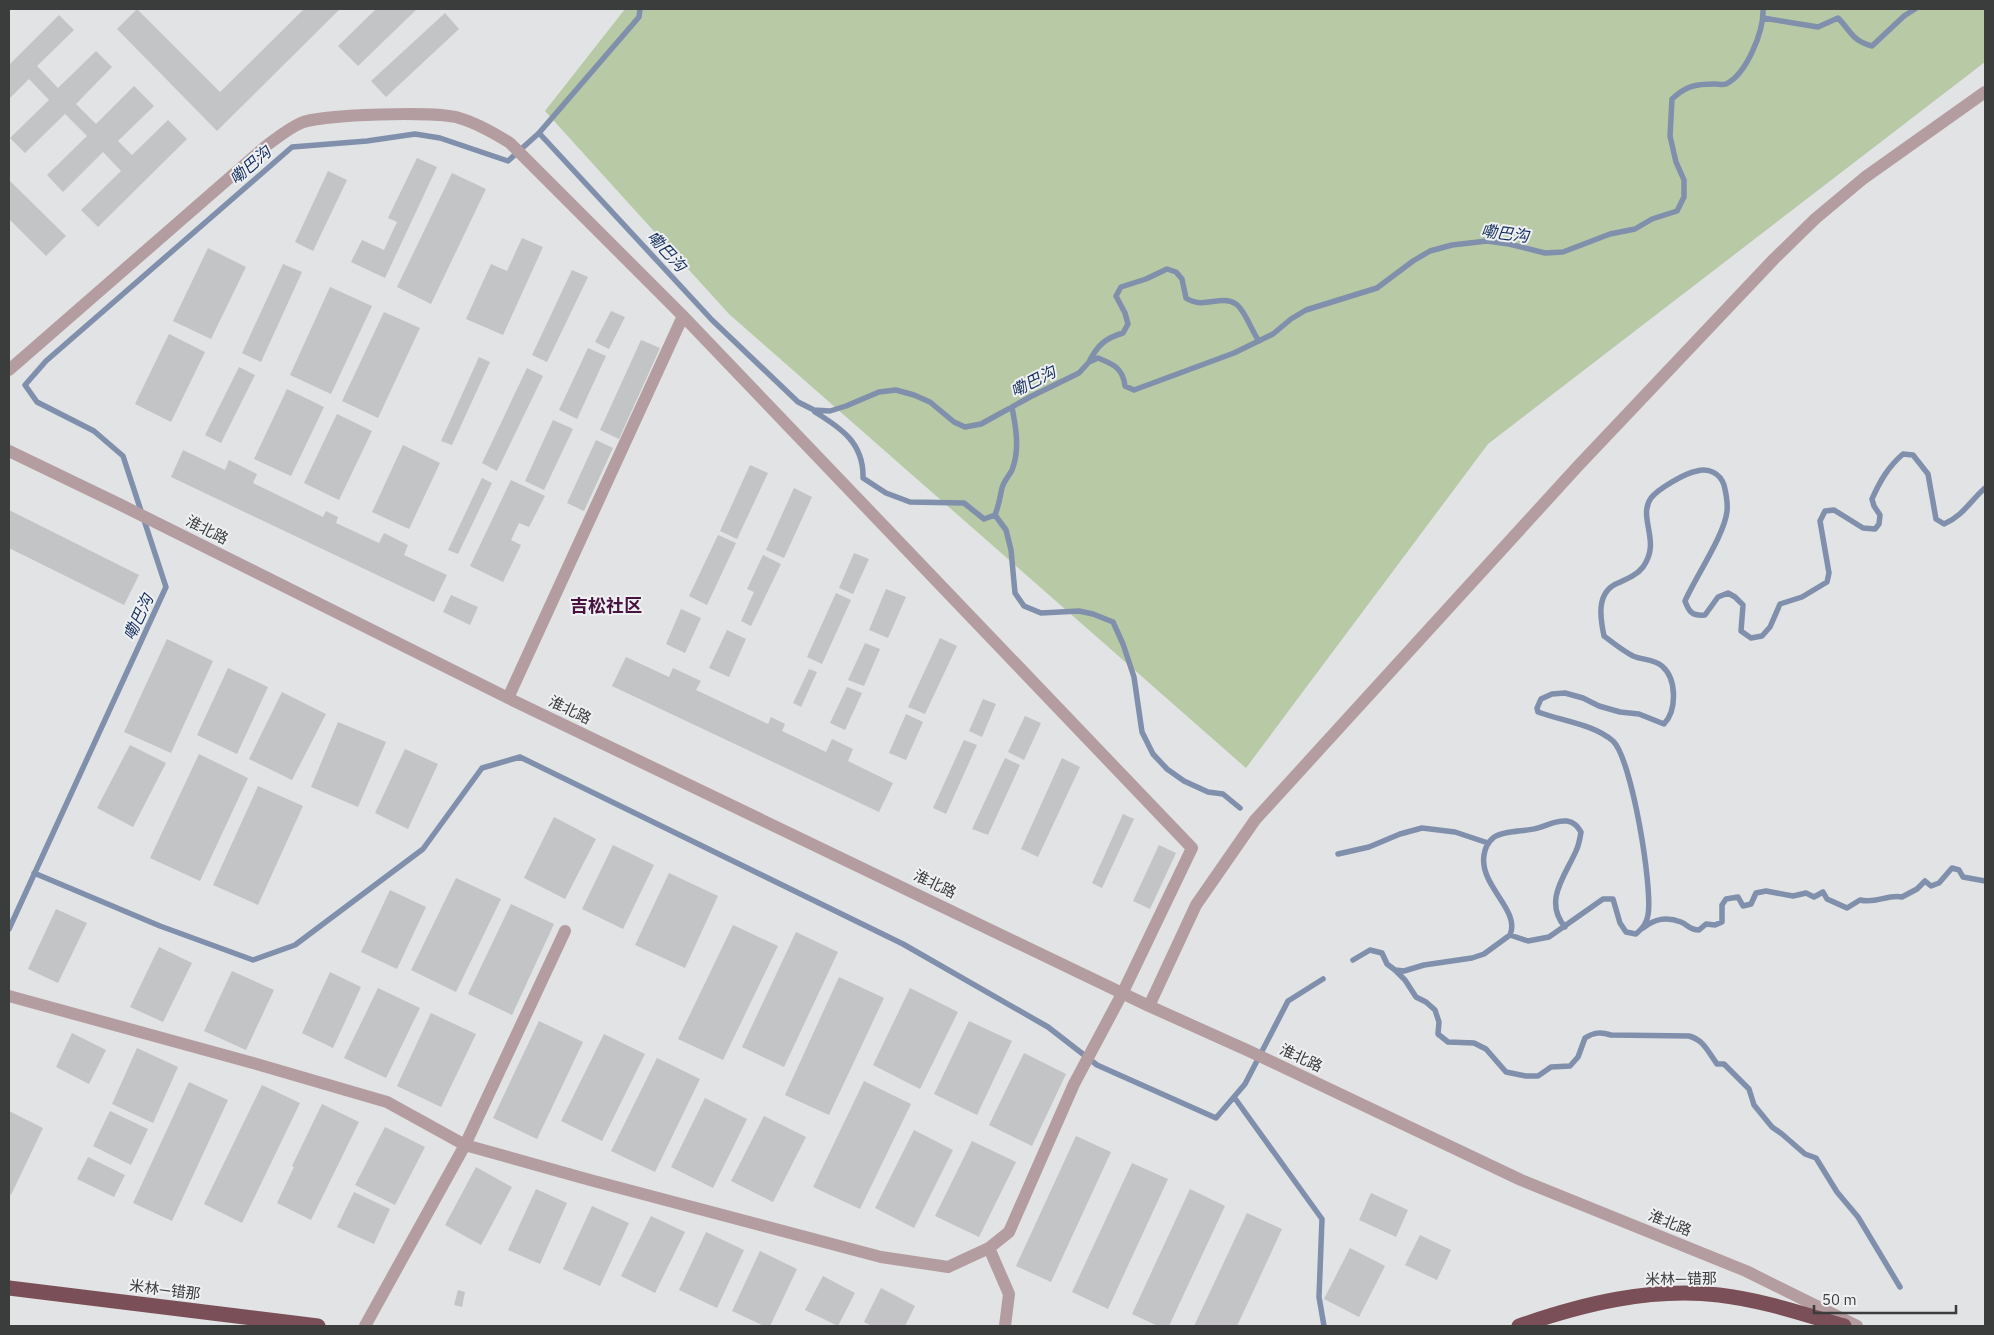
<svg xmlns="http://www.w3.org/2000/svg" width="1994" height="1335" viewBox="0 0 1994 1335" font-family="'IBM Plex Sans','Noto Sans SC',sans-serif">
<style>
.green{fill:#b8c9a6}
.lines{fill:none;stroke-linecap:round;stroke-linejoin:round}
.stream{stroke:#808fab;stroke-width:5.5}
.building{fill:#c2c4c6}
.minor{stroke:#b49da0;stroke-width:12}
.highway{stroke:#7b4f57;stroke-width:15}
.labels{text-anchor:middle;stroke-width:4;stroke-linejoin:round;paint-order:stroke}
.street-label{font-size:15px;fill:#3b3c3c;stroke:#eef0f2}
.water-label{font-size:16px;font-style:italic;fill:#162e5e;stroke:#eef0f2}
.quarter-label{font-size:18px;font-weight:bold;fill:#481340;stroke:#eef0f2}
</style>
<rect width="100%" height="100%" fill="#e1e3e5"/>
<path class="green" d="M625,9H1985V62L1488,444L1246,768L729,314L545,111Z"/>
<g class="lines">
<path class="stream" d="M1763,18L1818,27L1838,18C1851,31 1852,41 1872,46L1904,16L1915,9
M539,133L712,320L798,402L814,410L830,411L846,406L879,392L896,390L914,395L930,402L954,422L965,427L981,424L1030,397L1079,373L1089,362L1098,358C1113,364 1123,368 1125,386L1134,390L1234,353L1273,334L1291,319L1306,310L1377,288L1413,261L1430,251L1452,245L1487,241L1509,244L1545,253L1563,252L1610,234L1635,229L1652,219L1677,211L1684,197V180L1676,162L1670,136L1672,99C1686,86 1695,84 1715,84C1718,84 1723,85 1726,84C1747,74 1764,30 1763,9
M1089,362C1097,346 1105,338 1123,333L1128,324L1125,313L1116,296L1121,287L1146,279L1167,269L1176,272L1182,279L1186,298C1204,310 1220,294 1236,304C1245,310 1252,332 1259,341
M815,412C841,428 864,443 863,478L886,493L910,502L964,503L984,519L995,515C999,505 1000,497 1002,488C1004,481 1009,476 1012,470C1020,450 1016,428 1012,407
M995,515L1006,530L1011,550L1015,593L1024,606L1041,613L1079,611L1093,614L1113,622L1123,644L1134,677L1142,732L1153,754L1167,769L1184,781L1208,792L1223,794L1240,808
M1338,854L1369,847L1400,834L1422,828L1455,832L1488,843
M34,873L160,926L253,960L295,945L423,849L482,768L520,757L903,944L1048,1027L1097,1065L1216,1118L1245,1084L1288,1001L1323,979
M1643,928C1655,919 1666,916 1681,922C1688,925 1690,930 1699,930L1706,924L1715,925L1722,922V905L1726,899L1738,897L1743,906L1751,904L1756,893L1766,891L1793,896L1806,893L1814,897L1823,892L1827,899L1847,908L1860,900C1876,904 1888,894 1902,897L1917,889L1925,881L1931,886L1939,883L1952,868L1959,870L1963,877L1985,881
M9,929L166,587L123,456L94,431L37,402L25,385L46,361L292,147L367,141L415,134L440,138L508,161L539,133L639,17L640,9
M1510,935C1521,910 1479,886 1484,855C1485,849 1488,842 1493,838C1502,830 1529,832 1541,827C1551,824 1556,820 1567,821C1574,822 1577,826 1581,832C1580,838 1579,845 1576,851C1565,876 1543,901 1565,927
M1353,960L1370,950L1382,953L1387,964L1395,970L1404,971L1424,965L1472,958L1484,954L1510,935L1528,941L1549,937L1603,899H1613L1620,923L1626,932L1636,934C1642,929 1647,923 1648,915C1653,889 1632,759 1613,741C1593,724 1562,721 1538,712L1537,708L1541,699L1552,694L1565,693L1583,698L1599,706L1620,712L1639,714L1664,724C1677,710 1677,679 1662,666C1654,659 1642,660 1633,656C1623,651 1613,643 1604,636C1600,617 1596,592 1618,583C1627,579 1637,575 1643,567C1662,541 1637,518 1651,498C1658,489 1685,473 1697,471C1709,468 1720,473 1724,485C1726,493 1728,502 1727,511C1725,534 1695,578 1685,601C1689,612 1692,616 1705,615L1718,597L1728,593L1735,597L1743,605L1741,631L1751,638L1762,636L1770,627L1780,604L1802,597L1827,582L1829,573L1820,521L1825,511L1834,510L1863,528L1875,529L1879,524L1880,515L1874,506L1872,499C1880,481 1888,467 1903,454L1913,455L1928,474L1936,519L1944,524C1963,516 1971,500 1985,488
M1395,970L1405,980L1416,997L1426,1002L1435,1010L1439,1022L1438,1034L1448,1042L1474,1043L1486,1049L1506,1072L1526,1076H1538L1551,1067L1570,1066L1578,1057L1585,1038C1594,1032 1601,1032 1611,1035L1689,1036C1704,1040 1708,1052 1717,1064H1724L1749,1089L1754,1105L1772,1127L1782,1134L1805,1154L1816,1158L1837,1192L1858,1217L1900,1287
M1234,1097L1322,1219L1319,1297L1324,1326"/>
</g>
<path class="building" d="M137,9L220,92L304,9H340L217,131L117,29Z
M376,9H417L358,66L338,46Z
M445,13L459,29L386,97L371,81Z
M59,15L74,30L37,66L58,88L96,51L112,67L76,104L96,124L134,86L154,106L118,141L132,155L168,120L187,139L98,227L81,210L121,171L103,152L63,192L47,175L87,136L65,114L25,153L10,138L49,100L29,79L9,99V65Z
M417,158L437,167L385,278L351,262L362,240L384,250L397,222L388,218Z
M328,171L347,180L313,251L295,242Z
M452,173L486,189L431,304L397,287Z
M9,180L66,236L46,256L9,219Z
M522,238L543,247L503,335L466,319L491,264L507,271Z
M208,248L246,267L211,339L173,321Z
M283,264L302,272L261,362L242,353Z
M572,270L588,277L547,362L532,355Z
M330,287L372,306L331,394L290,375Z
M611,311L625,317L609,349L595,342Z
M384,312L420,328L378,418L342,401Z
M169,334L205,352L171,422L135,404Z
M641,340L660,348L619,439L600,430Z
M588,348L606,356L577,419L559,410Z
M479,357L490,362L452,445L441,441Z
M239,367L255,375L221,443L205,435Z
M527,368L543,376L497,471L482,463Z
M287,389L324,407L291,476L254,459Z
M337,414L372,431L339,500L304,483Z
M553,420L573,429L544,490L525,481Z
M596,440L613,448L584,511L567,503Z
M403,445L440,463L409,529L372,512Z
M183,450L225,470L229,460L257,474L253,483L323,517L326,511L338,517L336,523L379,543L384,533L408,545L404,555L447,575L434,602L171,477Z
M750,465L768,473L737,539L720,531Z
M482,478L492,483L458,554L448,550Z
M511,480L545,496L529,527L519,523L511,540L521,545L503,582L470,566Z
M794,488L812,497L784,558L766,550Z
M9,510L139,575L124,605L9,548Z
M718,535L736,543L707,605L689,596Z
M854,553L869,559L853,594L839,588Z
M763,555L781,564L751,626L741,621L754,592L747,589Z
M886,589L906,597L888,638L869,630Z
M836,593L851,600L822,664L807,657Z
M451,595L478,607L470,625L443,612Z
M681,609L701,618L685,653L666,644Z
M727,630L746,639L729,677L709,668Z
M940,638L957,646L925,714L908,707Z
M167,639L213,661L171,753L124,732Z
M865,643L880,649L864,686L848,680Z
M626,657L669,677L673,668L701,681L696,690L768,724L771,717L785,724L782,731L826,752L832,739L853,749L848,761L893,783L879,812L612,686Z
M228,668L268,687L237,754L197,735Z
M809,669L817,672L801,707L793,703Z
M847,687L862,693L845,730L830,723Z
M282,692L326,714L292,780L249,759Z
M983,699L996,704L982,737L969,731Z
M906,714L923,722L906,760L889,753Z
M1025,716L1041,723L1024,760L1008,752Z
M338,722L386,742L358,807L311,787Z
M964,740L977,745L946,814L933,808Z
M130,745L166,763L133,827L97,808Z
M405,749L438,764L408,829L375,813Z
M199,754L248,778L200,881L150,858Z
M1005,758L1020,765L988,835L972,829Z
M1062,758L1080,767L1038,857L1021,849Z
M258,786L303,806L258,905L213,885Z
M1123,814L1134,819L1102,888L1092,883Z
M554,817L596,839L565,899L524,878Z
M613,845L654,865L623,929L582,909Z
M1159,845L1176,853L1150,909L1133,901Z
M669,873L718,896L685,968L635,945Z
M456,878L501,899L456,992L411,970Z
M390,890L426,907L397,969L361,952Z
M511,904L554,924L512,1015L468,994Z
M56,909L87,923L58,983L28,969Z
M733,925L778,946L723,1060L678,1039Z
M796,932L838,952L784,1067L742,1047Z
M159,947L192,963L163,1022L130,1007Z
M232,971L274,990L246,1050L204,1031Z
M330,972L361,987L333,1048L302,1033Z
M839,977L884,998L829,1115L785,1095Z
M378,988L420,1008L386,1078L344,1058Z
M910,988L958,1012L920,1089L873,1065Z
M431,1013L476,1034L441,1107L397,1086Z
M539,1021L583,1042L537,1139L493,1118Z
M969,1021L1012,1041L977,1115L934,1094Z
M72,1033L106,1050L89,1084L56,1067Z
M604,1034L645,1054L602,1141L561,1121Z
M137,1048L178,1067L153,1123L112,1104Z
M1024,1053L1066,1074L1032,1146L989,1125Z
M657,1058L700,1079L655,1172L611,1151Z
M864,1081L911,1104L860,1209L813,1187Z
M189,1082L228,1100L172,1221L133,1203Z
M262,1085L300,1103L242,1223L204,1204Z
M705,1098L747,1119L713,1188L671,1167Z
M322,1104L359,1122L311,1220L277,1203L294,1167L292,1166Z
M9,1111L43,1128L11,1195L9,1193Z
M110,1111L148,1129L131,1165L93,1146Z
M764,1116L806,1137L773,1202L731,1181Z
M385,1127L425,1147L395,1205L355,1185Z
M914,1130L953,1150L914,1228L875,1208Z
M1076,1136L1111,1152L1051,1282L1016,1266Z
M972,1141L1016,1162L979,1237L935,1216Z
M88,1157L125,1175L114,1197L77,1179Z
M1132,1163L1168,1179L1108,1309L1072,1292Z
M476,1167L512,1187L481,1245L445,1225Z
M536,1189L567,1203L540,1264L508,1250Z
M1190,1189L1225,1206L1169,1326H1158L1132,1314Z
M354,1192L390,1209L374,1244L337,1227Z
M1371,1193L1408,1210L1396,1237L1359,1220Z
M592,1206L629,1223L600,1286L563,1269Z
M1247,1213L1282,1229L1252,1294L1237,1326H1194Z
M651,1216L685,1232L655,1293L621,1276Z
M706,1232L744,1250L717,1308L679,1290Z
M1420,1235L1451,1250L1437,1280L1405,1265Z
M1350,1248L1385,1266L1359,1317L1324,1299Z
M760,1251L797,1269L770,1326H764L732,1311Z
M823,1276L855,1293L838,1326L805,1310Z
M881,1288L915,1306L905,1326H872L864,1322Z
M458,1290L465,1292L462,1307L454,1305Z"/>
<g class="lines">
<path class="minor" d="M9,370L266,146C277,138 289,128 301,123C320,114 439,111 459,118C477,123 494,133 510,143L683,316L1192,848L1123,992L1074,1084L1009,1232L989,1248L948,1267L881,1257L590,1180L465,1145L387,1102L253,1063L9,996
M9,451L119,504L508,698L1149,1006L1249,1051L1521,1180L1746,1271L1857,1326
M508,698L683,316
M1149,1006L1196,905L1255,820L1578,466L1774,259L1815,219L1864,178L1985,92
M989,1248L1009,1294L1005,1326
M365,1326L465,1145L565,931"/>
<path class="highway" d="M9,1288L318,1326
M1519,1326C1583,1304 1650,1287 1719,1295C1762,1300 1803,1314 1844,1326"/>
</g>
<g class="labels">
<g class="street-label">
<text transform="translate(207 530) rotate(27)" y="5">淮北路</text>
<text transform="translate(570 710) rotate(26)" y="5">淮北路</text>
<text transform="translate(935 884) rotate(26)" y="5">淮北路</text>
<text transform="translate(1301 1058) rotate(25)" y="5">淮北路</text>
<text transform="translate(1670 1223) rotate(22)" y="5">淮北路</text>
<text transform="translate(1681 1279) rotate(-1)" y="5">米林—错那</text>
<text transform="translate(165 1290) rotate(7)" y="5">米林—错那</text>
</g>
<g class="water-label">
<text transform="translate(250 165) rotate(-41)" y="6">嘞巴沟</text>
<text transform="translate(1505 233) rotate(7)" y="6">嘞巴沟</text>
<text transform="translate(667 251) rotate(47)" y="6">嘞巴沟</text>
<text transform="translate(1033 381) rotate(-27)" y="6">嘞巴沟</text>
<text transform="translate(138 617) rotate(-65)" y="6">嘞巴沟</text>
</g>
<g class="quarter-label">
<text x="606" y="612">吉松社区</text>
</g>
</g>
<rect width="1994" height="1335" fill="none" stroke="#3b3c3c" stroke-width="20"/>
<path d="M1814 1305v8h142v-8" fill="none" stroke="#3b3c3c" stroke-width="2.5"/>
<text x="1822" y="1305" font-size="15" fill="#3b3c3c" stroke="#eef0f2" stroke-width="4" paint-order="stroke">50 m</text>
</svg>
